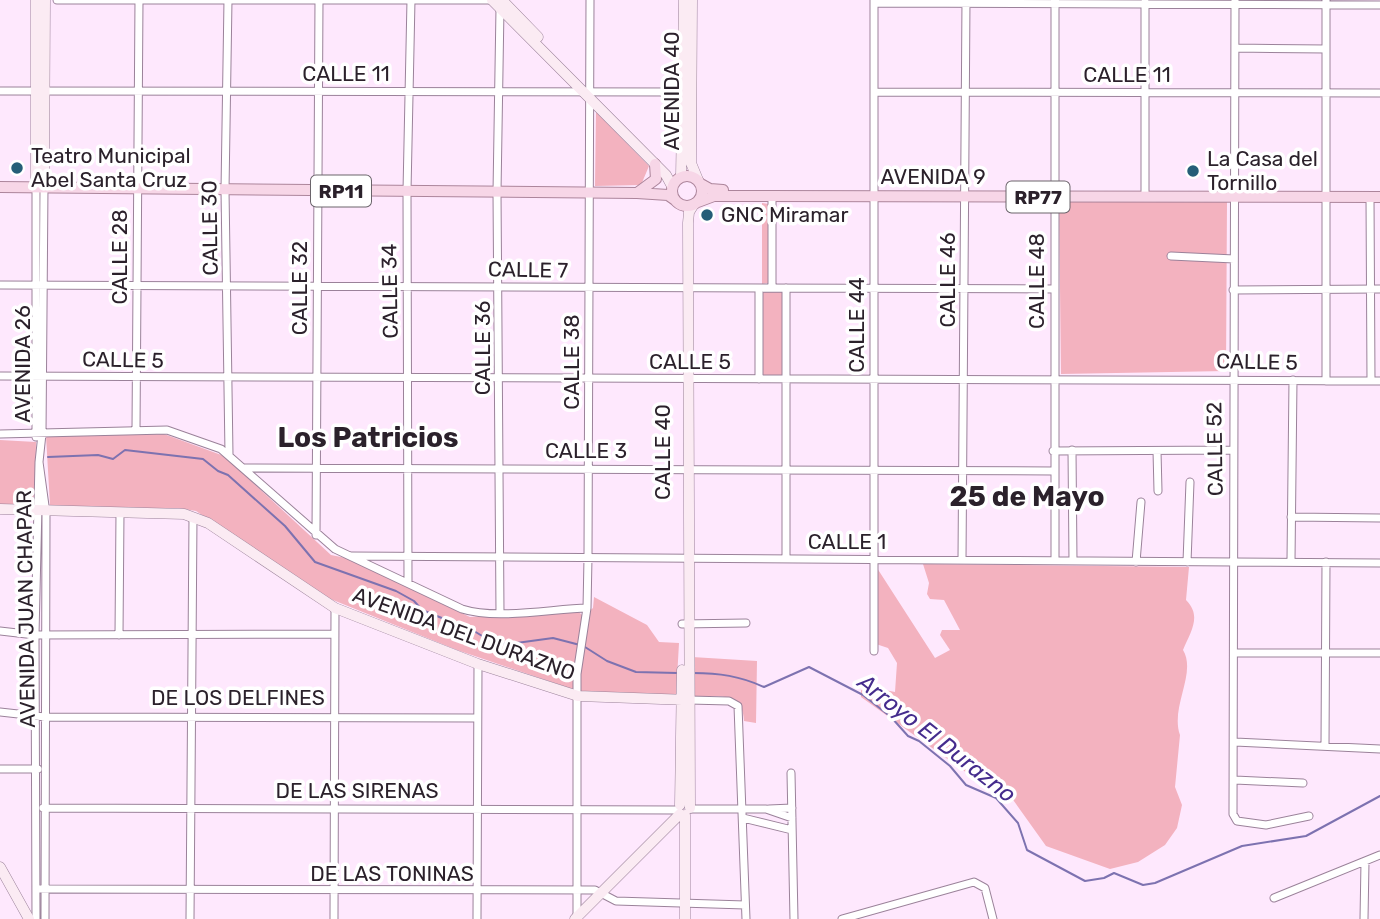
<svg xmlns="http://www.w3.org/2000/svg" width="1380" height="919" viewBox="0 0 1380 919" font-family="Rubik,sans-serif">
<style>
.green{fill:#f3b2bf}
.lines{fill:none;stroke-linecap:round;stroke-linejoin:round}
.stream{stroke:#7d72b0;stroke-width:2}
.street-casing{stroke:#9b829a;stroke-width:9}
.secondary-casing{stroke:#9b829a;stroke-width:11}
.primary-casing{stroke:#ac859b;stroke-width:12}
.street{stroke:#fff;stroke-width:7}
.secondary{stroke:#fbebf3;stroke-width:10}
.primary{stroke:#f7d6e7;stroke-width:10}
.poi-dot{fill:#255e78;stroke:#fff;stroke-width:2.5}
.labels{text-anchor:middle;stroke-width:7;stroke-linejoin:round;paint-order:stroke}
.shield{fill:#fff;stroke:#6b646b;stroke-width:2}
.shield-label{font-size:19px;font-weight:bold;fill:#2b212b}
.street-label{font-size:21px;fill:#2b212b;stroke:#fff}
.poi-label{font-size:21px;fill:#2b212b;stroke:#fff;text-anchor:start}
.water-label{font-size:23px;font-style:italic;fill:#452c8d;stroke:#fff}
.district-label{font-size:28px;font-weight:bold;fill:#2b212b;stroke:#fff}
</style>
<rect width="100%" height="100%" fill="#fee8fd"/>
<path class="green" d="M596,112L649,166L641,185L595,186Z
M1059,201L1227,202L1226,371L1061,374Z
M762,203L769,204L768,283L762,284Z
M761,292H783V375H762Z
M164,434L224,456L331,555L346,558L470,617L578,611L583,616L593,608L594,597L647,625L659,642L679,643L676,696L584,693L457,650L323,596L196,511L178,508L59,509L50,505L46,436Z
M0,440L36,442L35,495L25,506L0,507Z
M923,564L1189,567L1186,600C1202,616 1191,631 1183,650C1197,673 1170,707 1180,735L1175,787L1182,805L1177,828L1165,845L1138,862L1110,869L1046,846L1001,783L967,773L861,697V690L875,695L885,690L895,692L897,663L888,648L876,644L877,568L935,658L950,650L940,635L942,630H960L944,600L930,599L927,594L929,583Z
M692,657L757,661L756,723L744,721C743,691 717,697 694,696Z"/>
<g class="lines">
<path class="stream" d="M48,457L98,455L113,459L125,450L203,459L218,471L228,475L285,526L315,562L396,591L414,601L422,610L474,631L492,642L509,644L553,638L580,645
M585,647L607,661L636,672L677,673
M693,673C719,673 740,676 764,687L809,667L863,695L891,717L908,736L919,741L950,766L966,785L996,798L1018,823L1027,850L1085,881L1104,878L1114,873L1143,885L1155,883L1242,846L1306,836L1380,796"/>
<g class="street-casing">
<path id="street" d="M57,0H494
M228,0L225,190L229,454
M1235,0L1233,814L1237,821L1266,825L1309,816
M874,3L1380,5
M500,8L497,192L500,612
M1235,48L1326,49
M0,91L687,92
M874,92L1380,93
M36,187V437
M1145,197V2
M1370,197L1371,381
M1171,256L1234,259
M0,285L1055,289
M772,288V196
M786,288V559
M1233,290L1380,289
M0,376L1380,381
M759,379V288
M1326,381V0
M136,430L139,0
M0,434L167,430L221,449L335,549L462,609C496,620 551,609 587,608
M1072,450L1073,561
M1053,451L1232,450
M1157,451L1158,491
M39,462L42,434L44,187
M245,468L1053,471
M1291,517L1380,518
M316,535L319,0
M351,556L1380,563
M962,560L966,0
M1055,561V0
M1291,561L1293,380
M1136,562L1141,502
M1187,562L1190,482
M408,582L407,191L411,0
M682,624L746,623
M0,631L35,635L334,634
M119,635L120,512
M874,651V0
M1235,653H1380
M689,700L729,701L738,706L746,919
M0,712L45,717L477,718
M1235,742L1380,749
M1325,746L1326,562
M0,769H38
M791,773L794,919
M1235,780L1303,783
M43,808L678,810
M690,809H766L792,818
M769,809L792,808
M743,818L792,830
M40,889L595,890L616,901L745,905
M1274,898L1380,855
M36,919L35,635L39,462L46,513L45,919
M190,919L193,517
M334,919L335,608
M477,919L478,664
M577,919V674L587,608L588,558L590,0
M842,919L974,882L985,888L993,919
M1364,919L1365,862"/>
</g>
<g class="secondary-casing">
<path id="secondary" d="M492,0L666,175L672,186
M502,0L538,37
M692,0L691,163L698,180
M681,177L684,0
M36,187V0
M44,187L45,0
M0,509L184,514L208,523L335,608L478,664L578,696L689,700
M680,805L682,670
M690,808L688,223L689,212L694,204
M0,867L29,919
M575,919L680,814
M685,919V815"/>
</g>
<g class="primary-casing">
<path id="primary" d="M672 191a15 15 0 1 1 30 0a15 15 0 1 1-30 0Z
M701,184L710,189L723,190
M0,187L637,193L668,195L675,200
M637,193L656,179L655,164
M698,202L714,196L1380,197"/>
</g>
<use href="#street" class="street"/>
<use href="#secondary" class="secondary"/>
<use href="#primary" class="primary"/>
</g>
<g class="poi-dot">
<circle cx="17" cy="168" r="7"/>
<circle cx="1193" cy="171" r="7"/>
<circle cx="707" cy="215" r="7"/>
</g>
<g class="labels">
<g class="shield">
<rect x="311" y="175.5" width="60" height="31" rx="5"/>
<rect x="1006.5" y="181.5" width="63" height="31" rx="5"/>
</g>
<g class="shield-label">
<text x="341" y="198">RP11</text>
<text x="1038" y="204">RP77</text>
</g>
<g class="street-label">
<text x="346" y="81">CALLE 11</text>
<text x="1127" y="82">CALLE 11</text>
<text transform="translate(672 91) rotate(-90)" y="7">AVENIDA 40</text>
<text x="933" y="184">AVENIDA 9</text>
<text transform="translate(210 228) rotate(-91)" y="7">CALLE 30</text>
<text transform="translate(120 257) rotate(-90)" y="7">CALLE 28</text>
<text transform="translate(528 270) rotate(1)" y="7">CALLE 7</text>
<text transform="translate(948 280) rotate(-90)" y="7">CALLE 46</text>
<text transform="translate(1037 281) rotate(-90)" y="7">CALLE 48</text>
<text transform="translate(300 288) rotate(-90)" y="7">CALLE 32</text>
<text transform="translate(390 291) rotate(-91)" y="7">CALLE 34</text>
<text transform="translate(857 325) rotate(-90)" y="7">CALLE 44</text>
<text transform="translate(483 348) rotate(-90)" y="7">CALLE 36</text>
<text transform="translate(123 360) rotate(1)" y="7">CALLE 5</text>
<text transform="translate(572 362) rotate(-90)" y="7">CALLE 38</text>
<text x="690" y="369">CALLE 5</text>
<text transform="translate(1257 362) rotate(1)" y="7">CALLE 5</text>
<text transform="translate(23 364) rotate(-90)" y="7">AVENIDA 26</text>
<text transform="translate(1215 449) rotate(-91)" y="7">CALLE 52</text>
<text x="586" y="458">CALLE 3</text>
<text transform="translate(663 452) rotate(-90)" y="7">CALLE 40</text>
<text x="847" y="549">CALLE 1</text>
<text transform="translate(26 609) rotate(-91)" y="7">AVENIDA JUAN CHAPAR</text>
<text transform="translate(464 634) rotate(20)" y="7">AVENIDA DEL DURAZNO</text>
<text x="238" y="705">DE LOS DELFINES</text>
<text x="357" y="798">DE LAS SIRENAS</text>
<text x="392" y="881">DE LAS TONINAS</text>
</g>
<g class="poi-label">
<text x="31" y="163">Teatro Municipal<tspan x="31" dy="24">Abel Santa Cruz</tspan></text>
<text x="1207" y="166">La Casa del<tspan x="1207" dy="24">Tornillo</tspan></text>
<text x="721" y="222">GNC Miramar</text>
</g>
<g class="water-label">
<text transform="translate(937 738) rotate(38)" y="8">Arroyo El Durazno</text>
</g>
<g class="district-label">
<text x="368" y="447">Los Patricios</text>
<text x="1027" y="506">25 de Mayo</text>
</g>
</g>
</svg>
